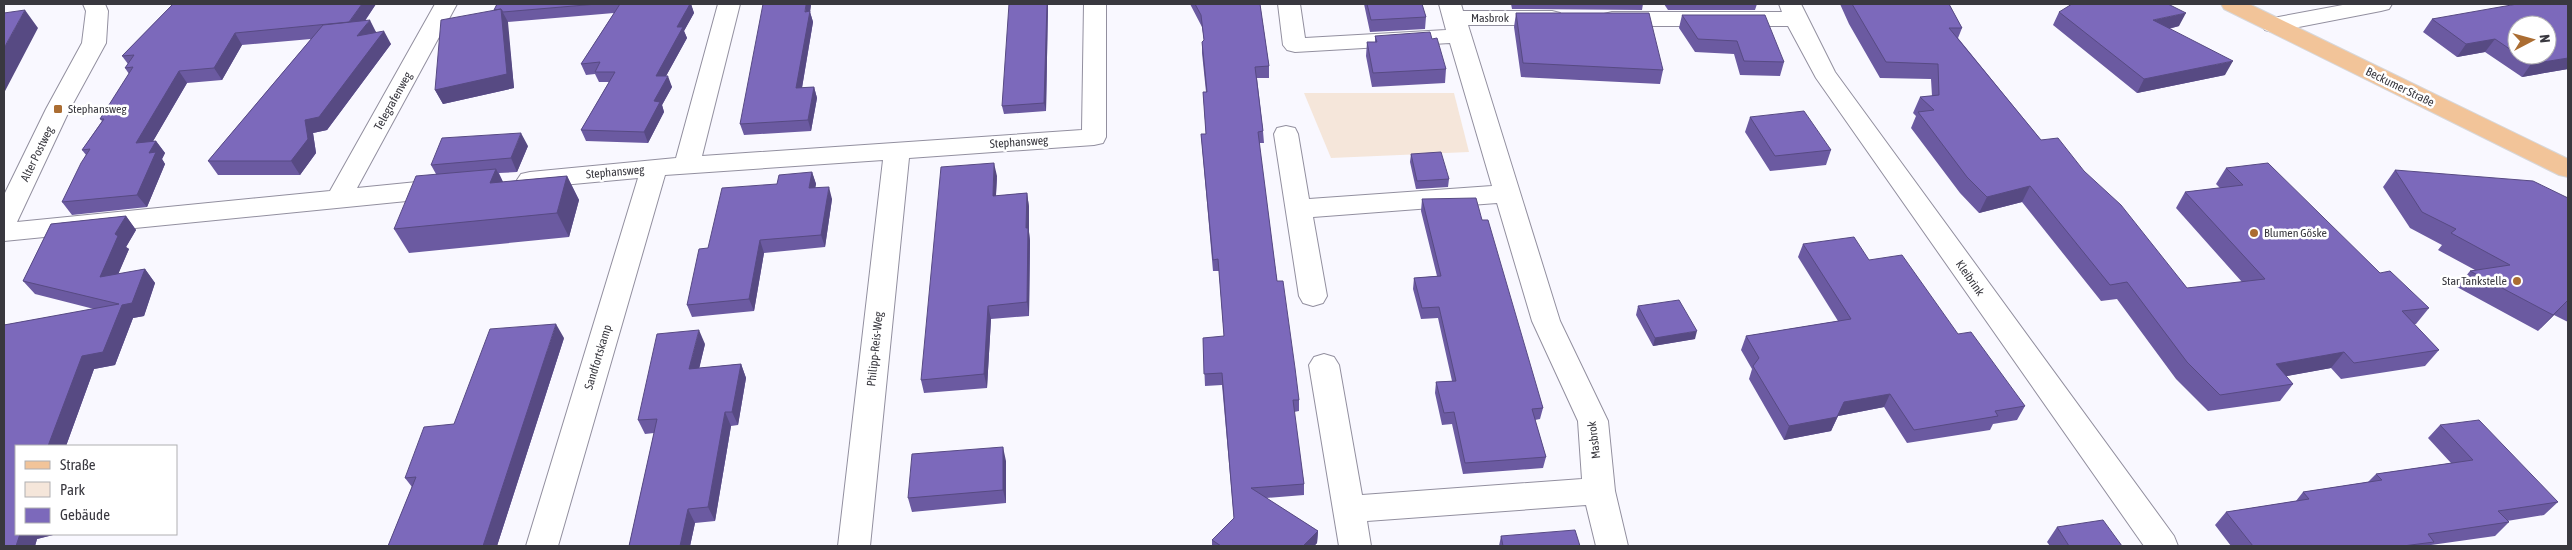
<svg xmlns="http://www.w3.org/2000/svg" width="2572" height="550" viewBox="0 0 2572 550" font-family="'Asap Condensed',sans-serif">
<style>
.green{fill:#f5e6da}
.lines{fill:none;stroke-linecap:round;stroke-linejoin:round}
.minor-casing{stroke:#928f9f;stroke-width:2}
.major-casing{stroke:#d7d7d9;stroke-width:2}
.minor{fill:#fff;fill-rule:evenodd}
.major{fill:#f2c499;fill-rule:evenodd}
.wall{fill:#6b5aa1;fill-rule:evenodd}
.shaded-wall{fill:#574a83}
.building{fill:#7c69bb;stroke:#574a83}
.poi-dot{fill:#ab6d32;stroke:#fff;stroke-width:2}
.labels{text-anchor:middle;stroke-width:5;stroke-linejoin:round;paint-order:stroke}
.street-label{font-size:12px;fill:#39383f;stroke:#fff}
.poi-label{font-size:12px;fill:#39383f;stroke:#fff;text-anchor:start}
</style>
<rect width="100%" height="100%" fill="#f9f8ff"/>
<path class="green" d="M1304,93H1454L1469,152L1331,158Z"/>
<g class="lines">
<g class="minor-casing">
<path id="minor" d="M83,4H105L108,11L106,43L70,109L17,222L330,191L435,4H457L357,188L447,179L456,182L460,188L456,194L447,197L4,241V195L46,109L82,43L86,11Z
M718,4H740L702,156L1082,130L1084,4H1106V137L1103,143L1094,145L909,158L870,546H838L883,160L665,175L558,546H526L638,178L530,188L521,186L517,180L521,174L530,172L676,158Z
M1278,4H1300L1305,38L1446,30L1439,4H1461L1463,11H1552L1560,13L1563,18L1560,23L1552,25H1468L1560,321L1608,421L1615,491L1628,546H1596L1586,505L1367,521L1371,546H1339L1309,365L1314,357L1324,354L1334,357L1339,365L1362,495L1582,479L1578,421L1532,321L1497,203L1313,217L1327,296L1323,303L1313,306L1303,303L1299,296L1274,134L1277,128L1286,126L1295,128L1298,134L1309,199L1492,186L1450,43L1295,52L1287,50L1283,45Z
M1779,4H1801L1835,72L2174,536L2178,546H2144L1816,78L1788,26H1612L1604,24L1601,19L1604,14L1612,12H1782Z
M2348,4H2392L2389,9L2381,11L2273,32L2265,30L2262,25L2265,20L2273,18Z"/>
</g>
<g class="major-casing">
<path id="major" d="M2221,4H2249L2568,159V177L2559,175L2224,9Z"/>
</g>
<use href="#minor" class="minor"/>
<use href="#major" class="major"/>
</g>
<path class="wall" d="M173,4H376L365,21L376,32L391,44L327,130L313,133L316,153L300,175H218L208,161L311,39L242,45L222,80L187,83L153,141H156L165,153L162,159L165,164L147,207L72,215L62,202L86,155L82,150L102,121L100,119L129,74L125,68L128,64L122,56Z
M497,4H691L694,13L684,31L687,38L666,76L672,87L662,105L664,112L648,143L586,141L581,130L609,82H599L595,74L586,75L581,64L614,13L507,22L514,88L443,104L435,90L494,10Z
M811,4L810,12L813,22L802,88L814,87L817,98L811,131L744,135L740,124Z
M1048,4L1046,111L1004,114L1002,106Z
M1190,4H1260L1269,66V78H1257L1263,131L1264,143H1259L1277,281L1299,400V411L1294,412L1304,484V495L1266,498L1318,531L1317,543L1314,546H1212V540L1234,519L1222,385L1205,386L1203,338L1224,337L1219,271H1213L1202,146L1201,134H1206L1203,92H1206L1202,53V42L1204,40L1202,27Z
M1364,4H1422L1426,17L1425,29L1370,32Z
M1511,4H1643L1642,10L1512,9Z
M1664,4H1757L1755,10H1668Z
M1840,4H1949L1962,28L1958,38L2041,140L2084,171L2187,288L2242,282L2176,208L2185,192L2220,188L2216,184L2226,168L2380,273L2429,308L2416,324H2414L2439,350L2425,366L2341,379L2331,368L2286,376L2293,384L2280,401L2208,411L2176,379L2117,299L2101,301L2022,202L1979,213L1960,193L1911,128L1916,116L1913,113L1920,97L1932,96L1931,79L1880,78L1849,24Z
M2568,4V69L2522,77L2485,52L2457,57L2423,32L2432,19ZM2517,25L2547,55H2517Z
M2059,12L2179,26L2169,29L2225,75L2137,93L2053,25Z
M1516,13L1663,70L1660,84L1521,77L1514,27Z
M1682,15L1784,62L1780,76L1740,75L1734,54L1695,52L1679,28Z
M1375,36L1432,39L1446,69L1445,83L1372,87L1366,56L1367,42H1375Z
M1750,117L1831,150L1826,165L1770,171L1745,132Z
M528,146L517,172L499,173L503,182L567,176L579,200L569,237L409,253L394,229L436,174L431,165Z
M1411,154L1449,179L1448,187L1416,189L1410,162Z
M2395,170L2568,198V322L2554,315L2538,331L2457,287L2470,271L2475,270L2438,250L2442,245L2410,228L2383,187Z
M812,172L816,184L815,188L832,199L825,247L764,253L754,311L692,317L687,305L708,248L777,184Z
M997,176L996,196L1027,193L1029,207V232L1030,241L1029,316L991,319L987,388L924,393L921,380Z
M1422,199L1482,220L1543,408L1540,419L1535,420L1546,457L1543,468L1463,474L1452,424L1442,425L1435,393L1436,382L1452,381L1438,318L1421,319L1413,289L1414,278L1437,276L1421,211Z
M126,216L136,230L126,247L129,249L118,274L145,269L155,283L144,316L133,318L115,365L94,369L66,446H16V534H53V535L37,539L35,546H4V325L94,309L35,294L23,281L51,224Z
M1803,244L1869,260L1958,334L2025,406L2017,420L1993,424L1990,430L1907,443L1884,407L1838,416L1831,431L1784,440L1749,379L1752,369L1741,350L1746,336L1838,321L1798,257Z
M1638,306L1695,339L1653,346L1636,315Z
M564,338L497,546H388L412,487L405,478L454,424Z
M705,344L699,368L741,364L746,378L738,425L731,426L715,521L695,523L690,546H629L654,433L645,434L638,420Z
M2440,425L2558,502L2544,515L2507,521L2509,522L2495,536L2431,545L2430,546H2231L2215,525L2226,512L2296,501L2303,492L2368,482L2376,474L2451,463L2428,438Z
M1006,461V503L912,512L908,498Z
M2057,527L2122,546H2050L2047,542Z
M1501,536L1580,546H1499Z"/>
<path class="shaded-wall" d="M362,4H376L355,35L349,23Z
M690,4H691L694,13L684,31L687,38L660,87L656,76L677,27Z
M806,4H811L810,12L813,22L800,99L796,88Z
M1047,4H1048L1046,111L1044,103Z
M501,9L508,22L514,88L443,104L435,90Z
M25,10L38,28L4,93V48Z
M2186,13L2179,26L2147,34L2153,20Z
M370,20L377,34L357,36Z
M384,31L391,44L327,130L313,133L316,153L300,175L291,161L305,120Z
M235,33L242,45L222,80L214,68Z
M2495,39L2485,52L2457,57L2466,44Z
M2568,58V69L2522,77L2531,64Z
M2233,61L2225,75L2137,93L2144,79Z
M179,71L187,83L145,155L136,143Z
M668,76L672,87L662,105L664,112L648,143L644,132L654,101Z
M814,87L817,98L811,131L808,120Z
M521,133L528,146L517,172L511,158Z
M156,141L165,153L162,159L165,164L147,207L137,195L149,153Z
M994,163L997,176L995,210L993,196Z
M496,169L509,193L490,183Z
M812,172L816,184L813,200L809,188Z
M567,176L579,200L569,237L557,213Z
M2030,186L2022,202L1979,213L1987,197Z
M829,187L832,199L825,247L821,235Z
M1027,193L1029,207V232L1030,241L1029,316L1027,302L1026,228Z
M126,216L136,230L126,247L129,249L111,291L100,277L115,234Z
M760,240L764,253L754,311L749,299Z
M145,269L155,283L144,316L133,318L115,365L94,369L66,446H48L82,356Z
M2568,300L2554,315L2538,331L2553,315Z
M988,306L991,319L987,388L984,374Z
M556,324L564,338L497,546H483Z
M699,330L705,344L696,382L689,369Z
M1697,331L1695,339L1653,346L1655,338Z
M2344,352L2331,368L2265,380L2276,364Z
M741,364L746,378L738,425L732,412Z
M1890,394L1884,407L1838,416L1831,431L1784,440L1789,426L1844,402Z
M725,412L731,426L715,521L708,507Z
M1003,447L1006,461V503L1003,490Z
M688,509L695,523L690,546H680Z
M1318,531L1317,543L1314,546H1303Z
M20,534H53V535L37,539L35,546H16Z"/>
<path class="building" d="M173,4H362L349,22L235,33L214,68L179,71L136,143L156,141L149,153L156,152L137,195L62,202L81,163L90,149L82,150L104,119H100L133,67L125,68L134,55L122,56Z
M497,4H597L503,12L501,9L494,10Z
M620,4H690L677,27H683L656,76H668L654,101L660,102L644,132L581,130L615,72H595L600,62L581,64Z
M763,4H806L805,12L810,11L796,88L814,87L808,120L740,124Z
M1009,4H1047L1044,103L1002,106Z
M1195,4H1260L1269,66L1255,67L1263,131L1258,132L1277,281H1283L1295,368L1299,400H1293L1304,484L1251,488L1318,531L1303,546H1221L1212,540L1234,518L1222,373L1204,374L1203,338L1224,336L1218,259L1213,260L1201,134H1206L1203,92H1207L1202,42L1204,40L1201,15Z
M1367,4H1422L1426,17L1371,20Z
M1852,4H1949L1962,28H1949L2041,140L2058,138L2084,171L2121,205L2187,288L2265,279L2185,192L2243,185L2226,168L2268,163L2380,273L2390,271L2429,308L2402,311L2439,350L2354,363L2344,352L2276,364L2293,384L2220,395L2187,362L2127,282L2110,285L2030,186L1987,197L1967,177L1918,112L1934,110L1920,97L1939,95L1938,64L1886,62Z
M2072,4H2168L2186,13L2153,20L2233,61L2144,79L2059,12Z
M2517,4H2568V58L2531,64L2518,55H2547V25H2517V54L2495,39L2466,44L2432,19Z
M501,9L507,74L435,90L441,20Z
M25,10L4,48V13Z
M1516,13H1649L1663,70L1523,63Z
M1682,15H1765L1784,62L1744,61L1737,41L1698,39Z
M370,20L357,36L384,31L319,117L305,120L308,139L291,161H208L323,25Z
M1430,32L1432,39L1437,38L1446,69L1373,73L1367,42H1377L1375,36Z
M1804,111L1831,150L1775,156L1750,117Z
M521,133L511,158L431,165L442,138Z
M1441,152L1449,179L1417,181L1411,154Z
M994,163L993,196L1027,193L1026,228H1028L1027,302L988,306L984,374L921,380L941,167Z
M496,169L490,183L567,176L557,213L394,229L416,176Z
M2395,170L2533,181L2568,198V300L2553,315L2470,271L2510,265L2451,233L2456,229L2422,212Z
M812,172L809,188L829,187L821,235L760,240L749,299L687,305L699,249L708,248L722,188L777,184L779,175Z
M1476,198L1482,220H1488L1543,408L1532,409L1546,457L1465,463L1454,412L1444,413L1436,382L1456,381L1439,307L1422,308L1414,278L1441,276L1422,199Z
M126,216L115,234L118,236L100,277L145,269L132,303L122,305L103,352L82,356L48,446H16V534H20L16,546H4V325L119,304L23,281L51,224Z
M1854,237L1869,260L1902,255L1958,334L1971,332L2025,406L1995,411L1998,416L1914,430L1890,394L1844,402L1837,417L1789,426L1753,366L1759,358L1746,336L1851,319L1803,244Z
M1679,300L1697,331L1655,338L1638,306Z
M556,324L483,546H388L416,477L405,478L424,427L454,424L490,329Z
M699,330L689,369L741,364L732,412H725L708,507L688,509L680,546H629L657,419L638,420L657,334Z
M2479,420L2558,502L2498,511L2509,522L2428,534L2434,542L2403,546H2253L2226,512L2309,499L2303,492L2382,480L2376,474L2473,460L2440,425Z
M1003,447V490L908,498L912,454Z
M2103,520L2122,546H2069L2057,527Z
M1575,530L1580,546H1503L1501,536Z"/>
<g class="poi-dot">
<rect x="53" y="104" width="10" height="10" rx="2.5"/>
<circle cx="2254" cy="233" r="5"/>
<circle cx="2517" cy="281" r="5"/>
</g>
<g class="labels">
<g class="street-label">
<text x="1490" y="22">Masbrok</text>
<text transform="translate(2400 87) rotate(26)" y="4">Beckumer Straße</text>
<text transform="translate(393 101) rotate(-61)" y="4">Telegrafenweg</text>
<text transform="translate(1019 142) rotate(-4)" y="4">Stephansweg</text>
<text transform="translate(37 154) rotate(-64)" y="4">Alter Postweg</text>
<text transform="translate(615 172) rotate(-5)" y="4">Stephansweg</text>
<text transform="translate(1970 278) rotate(55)" y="4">Kleibrink</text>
<text transform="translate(875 349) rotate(-84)" y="4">Philipp-Reis-Weg</text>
<text transform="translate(598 357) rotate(-73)" y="4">Sandfortskamp</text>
<text transform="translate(1594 440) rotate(-97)" y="4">Masbrok</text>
</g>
<g class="poi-label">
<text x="68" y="113">Stephansweg</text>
<text x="2264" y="237">Blumen Göske</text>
<text x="2507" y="285" text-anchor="end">Star Tankstelle</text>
</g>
</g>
<rect width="2572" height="550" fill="none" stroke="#39383f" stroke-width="10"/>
<rect x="15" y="445" width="162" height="90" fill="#ffffff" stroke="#b0afb2"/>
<rect x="25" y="461" width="25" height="8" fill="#f2c499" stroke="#b0afb2"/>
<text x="60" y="470" font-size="15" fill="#39383f">Straße</text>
<rect x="25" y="482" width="25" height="15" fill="#f5e6da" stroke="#b0afb2"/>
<text x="60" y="495" font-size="15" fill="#39383f">Park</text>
<rect x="25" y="508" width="25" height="15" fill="#7c69bb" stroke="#b0afb2"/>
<text x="60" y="520" font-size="15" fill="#39383f">Gebäude</text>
<g transform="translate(2532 40) rotate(84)"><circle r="24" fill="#ffffff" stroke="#b0afb2"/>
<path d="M0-4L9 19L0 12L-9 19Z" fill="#ab6d32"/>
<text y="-8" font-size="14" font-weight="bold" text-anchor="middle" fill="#39383f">N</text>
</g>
</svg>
